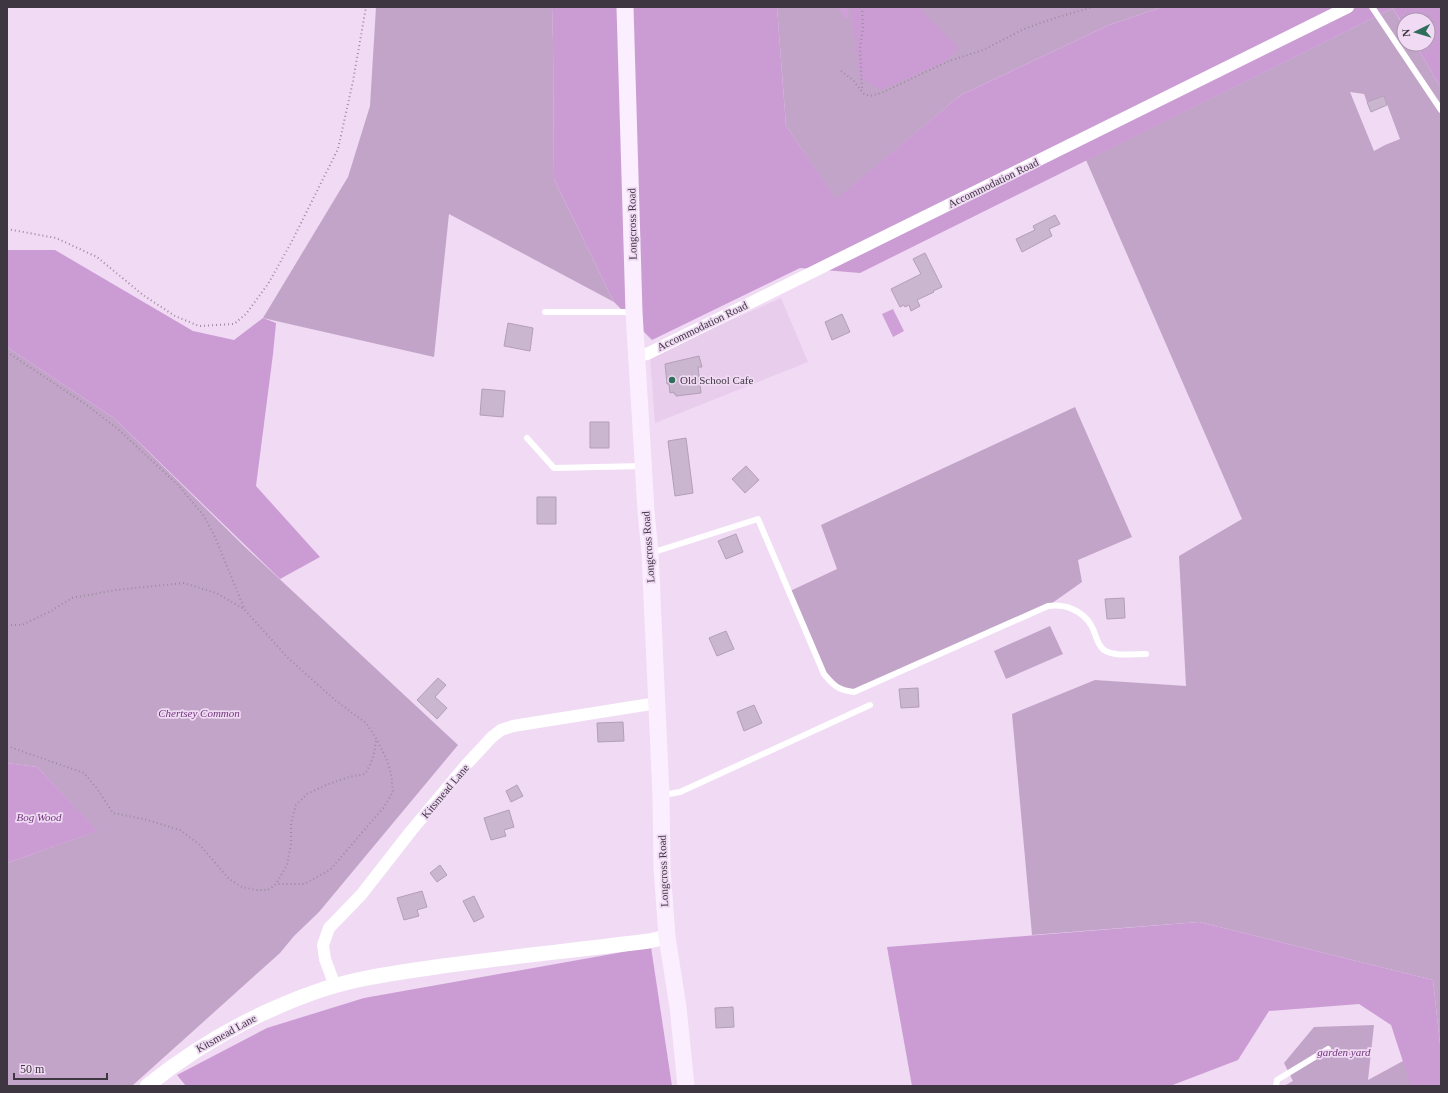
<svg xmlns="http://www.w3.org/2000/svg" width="1448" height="1093" viewBox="0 0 1448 1093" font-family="Georgia,serif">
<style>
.built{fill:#e8cded}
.green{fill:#c3a4c9;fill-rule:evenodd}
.forest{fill:#cb9cd4}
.water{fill:#cfa0d8}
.building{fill:#cbb6cf;stroke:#b39fb7}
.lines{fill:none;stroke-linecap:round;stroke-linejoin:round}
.path{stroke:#9b8c9e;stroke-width:2;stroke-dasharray:1 3;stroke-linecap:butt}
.service{stroke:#fff;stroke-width:6}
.minor{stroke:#fff;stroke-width:12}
.tertiary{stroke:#fff;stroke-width:15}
.secondary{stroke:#fbeefe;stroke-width:17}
.poi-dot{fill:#2f6e5b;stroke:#f0daf4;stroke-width:1.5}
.labels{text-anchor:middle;stroke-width:3.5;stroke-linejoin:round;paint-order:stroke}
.street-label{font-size:11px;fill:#3e3640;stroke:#f0daf4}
.poi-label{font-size:11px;fill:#3e3640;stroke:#f0daf4;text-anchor:start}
.park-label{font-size:11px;font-style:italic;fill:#6f367a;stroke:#f0daf4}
</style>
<rect width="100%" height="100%" fill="#f0daf4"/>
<path class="built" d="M781,298L808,362L655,423L650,356Z"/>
<path class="green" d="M376,7H552L553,42L554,179L614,302L449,214L434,357L263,318L348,177L370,106Z
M777,7H1162L1109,25L961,95L836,200L786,126Z
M1393,8L1404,27V44H1415L1441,88V1053L1433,980L1199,922L1032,935L1012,714L1095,680L1186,686L1179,556L1242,519L1086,160ZM1350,92L1364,94L1367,102L1384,96L1400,139L1385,145L1374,151Z
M7,347L114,418L244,546L458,745L319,912L294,936L280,953L132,1086H7V863L97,831L37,767L7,763Z
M1075,407L1132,537L1078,560L1082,582L1048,606L854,692L843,691L824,674L788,592L837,569L821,525Z
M1050,626L1063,654L1006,679L994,651Z
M1374,1025L1368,1080L1403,1061L1423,1086H1284L1293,1081L1284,1063L1314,1027Z"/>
<path class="forest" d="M552,7H777L786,126L836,199L961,95L1109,25L1162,7H1441V88L1415,44H1428V20H1404V26L1393,8L860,273L800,268L652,340L614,302L554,179L553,42Z
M850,7H918L959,48L944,62L881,90L860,78Z
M7,250H55L193,331L234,340L263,318L276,323L273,354L256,486L320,557L280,579L114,418L7,347Z
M7,763L37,767L98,831L7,863Z
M1199,922L1433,980L1441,1053V1086H1411L1391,1025L1359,1004L1269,1011L1238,1060L1170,1086H912L887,947Z
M651,947L672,1086H186L177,1075L267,1028L364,998Z"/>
<path class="water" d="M838,7H847L849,17L844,18Z
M893,309L904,331L893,337L882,314Z"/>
<path class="building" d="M1384,96L1387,105L1371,112L1367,102Z
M1055,215L1060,224L1049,229L1052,236L1022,252L1016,239L1035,230L1033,226Z
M925,253L942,287L933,291L934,292L917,300L920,306L911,311L909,305L905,307L904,305L900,307L891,289L921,274L913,259Z
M842,314L850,332L832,340L825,322Z
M508,323L533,328L530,351L504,346Z
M699,356L702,367H698L701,393L676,396V394H674V392L670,393L669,384H667L665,364Z
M482,389L505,391L503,417L480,415Z
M590,422H609V448H590Z
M686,438L693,493L675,496L668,441Z
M746,466L759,480L745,493L732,479Z
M537,497H556V524H537Z
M736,534L743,552L726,559L718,541Z
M1124,598L1125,618L1107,619L1105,599Z
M726,631L734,649L717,656L709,638Z
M438,678L446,685L435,697L447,708L437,719L417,700Z
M918,688L919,707L901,708L899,689Z
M754,705L762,723L744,731L737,712Z
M623,722L624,741L598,742L597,723Z
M517,785L523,796L511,802L506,791Z
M509,810L514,827L504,830L506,836L491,840L484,818Z
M440,865L447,875L437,882L430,873Z
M422,891L427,907L417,910L419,916L404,920L397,898Z
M474,896L484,917L474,922L463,901Z
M733,1007L734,1027L716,1028L715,1008Z"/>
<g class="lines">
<path class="path" d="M862,7L863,29L860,48L862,89
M841,71L853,80L864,94L870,96L881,93L949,61L983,50L1024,29L1055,18L1093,7
M7,229L56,238L97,257L143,295L175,316L199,326L234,324L246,314L268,284L291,243L338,149L353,81L366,7
M7,352L88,406L119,430L178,485L204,516L215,537L244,608
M7,625H22L51,611L72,598L116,590L184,583L216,593L244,609L288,658L335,700L366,723L376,738L386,758L391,773L393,792L384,807L330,870L304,884H276
M7,746L84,773L98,790L113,813L144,819L180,830L200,845L229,879L242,887L256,890H268L276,884L287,865L291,844V823L296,805L307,794L326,785L349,777L365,774C372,763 375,752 376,739"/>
<path class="service" d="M1372,7L1441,110
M545,312H632
M527,438L554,468L642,466
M651,553L758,519L824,674C834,686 838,690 854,692L1048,606C1065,604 1082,610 1091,625C1096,633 1096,644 1104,650C1114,657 1134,654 1146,654
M663,795L680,792L870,705
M1276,1086L1277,1080L1328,1049"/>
<path class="minor" d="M637,356L647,354L1348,7
M335,986L325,959L323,945L329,928L361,895L411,831L466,765L492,737L501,730L513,726L657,703"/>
<path class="tertiary" d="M147,1086C198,1045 253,1014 315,992C354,978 395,973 436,967C507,957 578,950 649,941L667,937"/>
<path class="secondary" d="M625,7L634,312L646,511L650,553L661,796L662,868L667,937L678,1007L686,1086"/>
</g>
<circle class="poi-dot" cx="672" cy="380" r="4"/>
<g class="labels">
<g class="street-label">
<text transform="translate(993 183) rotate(-26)" y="4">Accommodation Road</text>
<text transform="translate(632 224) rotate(-91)" y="4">Longcross Road</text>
<text transform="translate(702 326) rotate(-26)" y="4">Accommodation Road</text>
<text transform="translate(648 547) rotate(-94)" y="4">Longcross Road</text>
<text transform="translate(445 791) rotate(-50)" y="4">Kitsmead Lane</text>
<text transform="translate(663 871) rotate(-92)" y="4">Longcross Road</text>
<text transform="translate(226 1033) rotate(-29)" y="4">Kitsmead Lane</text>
</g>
<g class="poi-label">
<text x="680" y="384">Old School Cafe</text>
</g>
<g class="park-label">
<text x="199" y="717">Chertsey Common</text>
<text x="39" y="821">Bog Wood</text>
<text x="1344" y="1056">garden yard</text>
</g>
</g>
<rect width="1448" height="1093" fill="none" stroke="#3e3640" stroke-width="16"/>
<g transform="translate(1416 32) rotate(265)"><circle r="19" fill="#f0daf4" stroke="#a998ac"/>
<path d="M0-3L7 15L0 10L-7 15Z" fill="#2f6e5b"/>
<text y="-6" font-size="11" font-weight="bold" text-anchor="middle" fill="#3e3640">N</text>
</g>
<path d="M14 1073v6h93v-6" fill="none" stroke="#3e3640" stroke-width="2"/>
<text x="20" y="1073" font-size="12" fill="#3e3640" stroke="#f0daf4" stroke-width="3" paint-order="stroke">50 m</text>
</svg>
